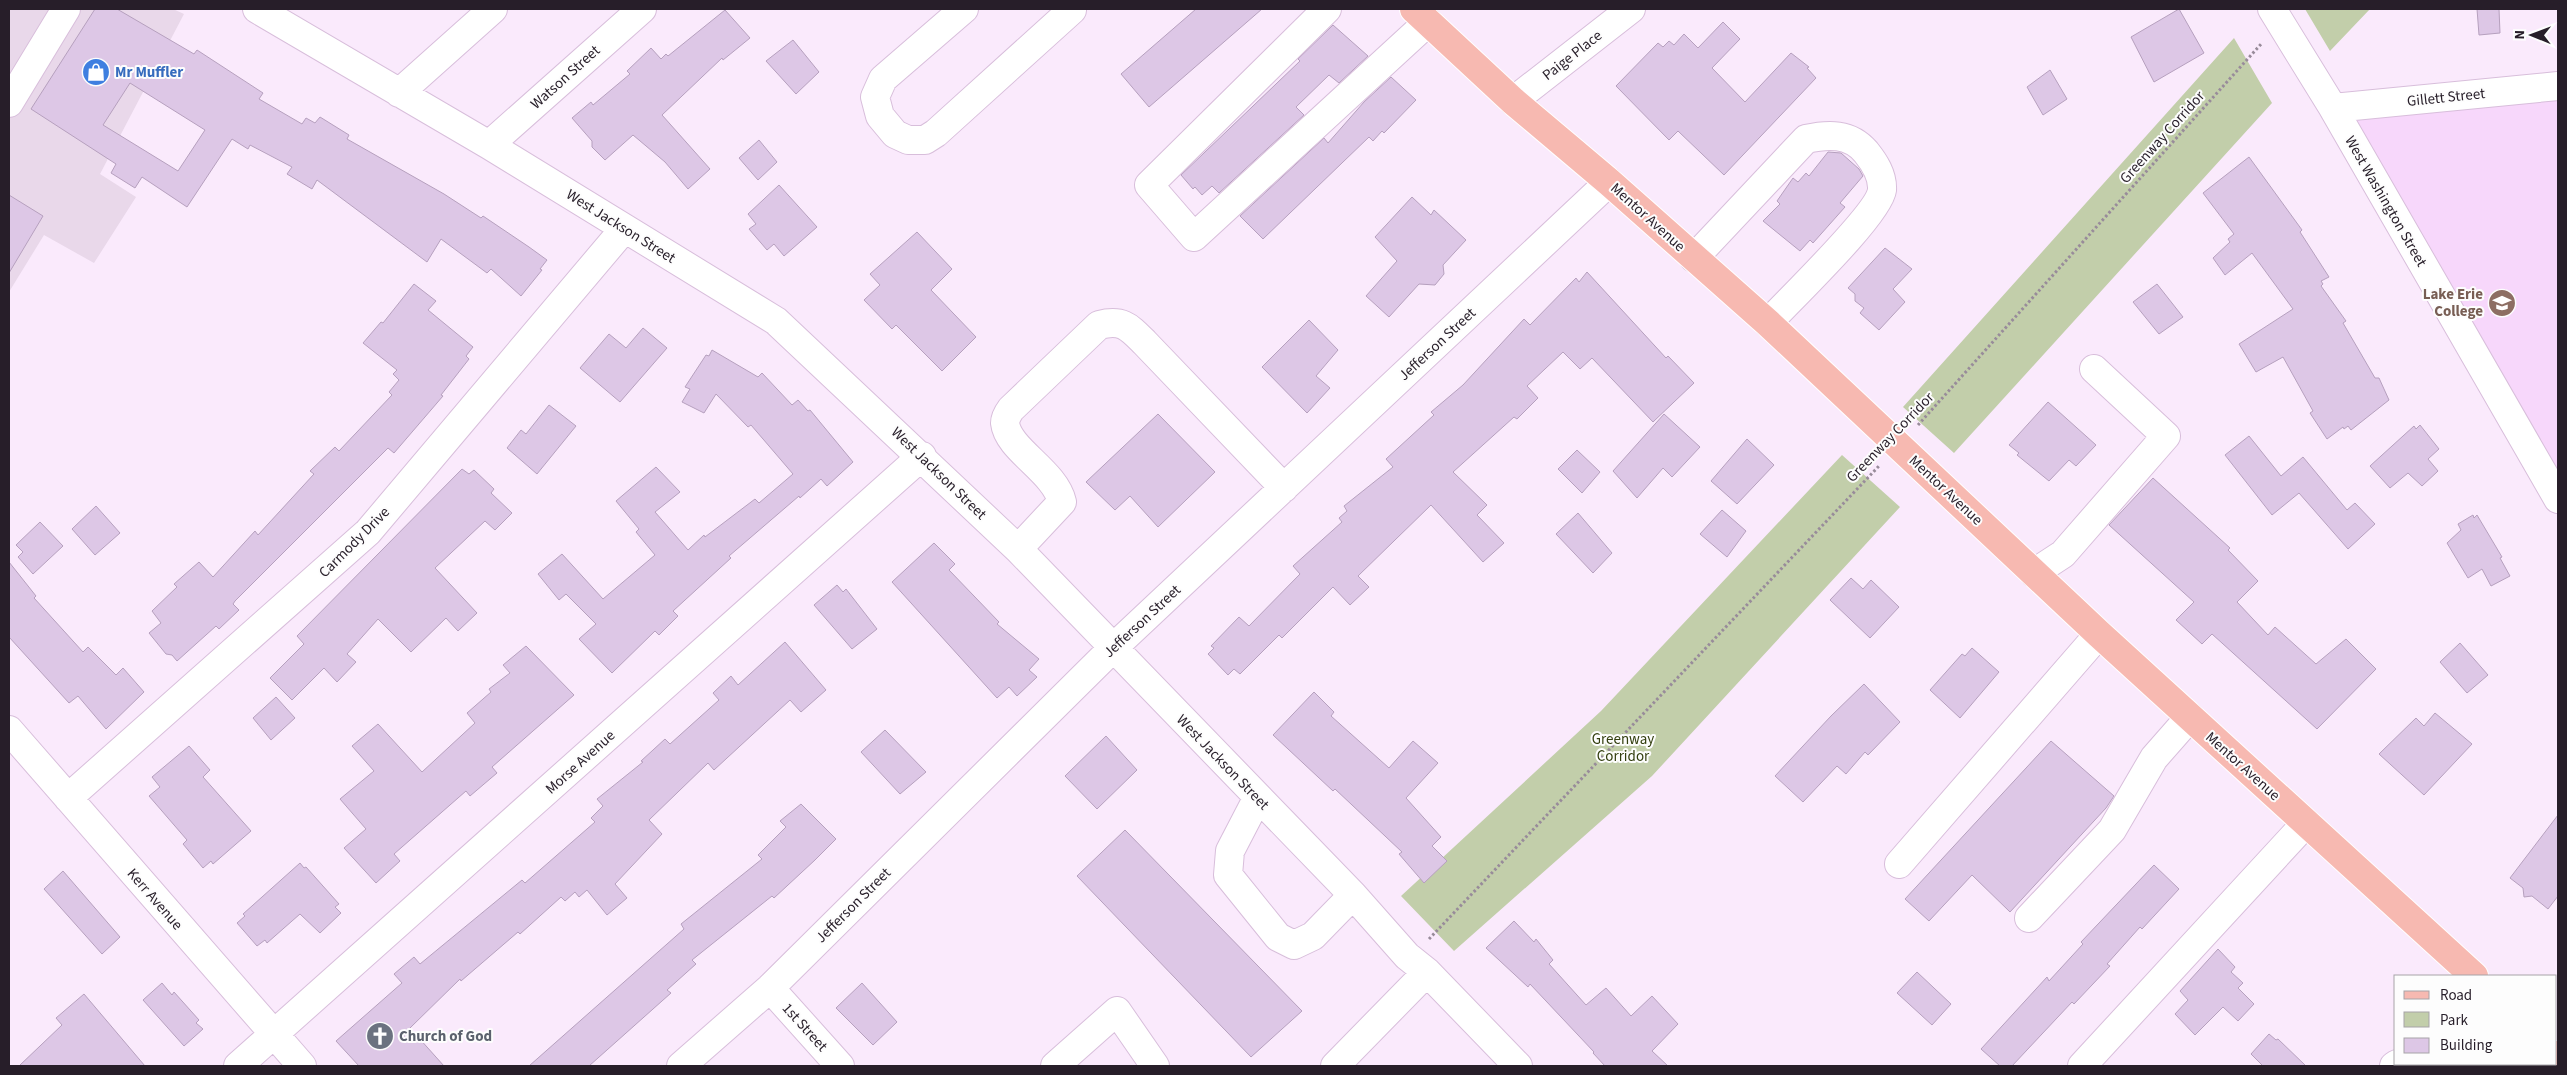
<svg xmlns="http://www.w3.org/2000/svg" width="2567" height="1075" viewBox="0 0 2567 1075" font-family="'Source Sans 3',sans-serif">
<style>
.commercial{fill:#e9d8ea}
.built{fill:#f7d7fb}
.green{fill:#c2ceaa}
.building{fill:#ddc7e6;stroke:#b6a0be;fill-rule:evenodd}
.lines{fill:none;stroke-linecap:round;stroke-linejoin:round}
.minor-casing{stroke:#d8bedb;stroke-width:30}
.major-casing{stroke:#fff;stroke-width:30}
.path{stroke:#988b9a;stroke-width:3;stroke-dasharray:2.5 2.5;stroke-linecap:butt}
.minor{stroke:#fff;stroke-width:28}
.major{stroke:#f7b9b1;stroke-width:28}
.labels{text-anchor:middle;stroke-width:4;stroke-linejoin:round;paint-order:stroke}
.street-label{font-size:15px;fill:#271e29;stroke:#fdfdfd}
.shop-label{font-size:15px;font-weight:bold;fill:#366cbe;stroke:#fdfdfd;text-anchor:start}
.education-label{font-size:15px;font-weight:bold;fill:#785e54;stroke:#fdfdfd;text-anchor:end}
.park-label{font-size:15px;fill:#323e0e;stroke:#fdfdfd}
.worship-label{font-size:15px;font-weight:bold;fill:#5b616d;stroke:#fdfdfd;text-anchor:start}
</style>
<rect width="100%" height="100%" fill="#faeafc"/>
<path class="commercial" d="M9,9H173L184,14L100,174L136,197L94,263L44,235L9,292Z"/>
<path class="built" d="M2558,86V499L2333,108Z"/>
<path class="green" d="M2305,9H2370L2330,51Z
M2234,38L2272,103L1954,453L1903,407Z
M1842,455L1900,507L1652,776L1454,951L1401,896L1601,711Z"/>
<path class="building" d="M95,9H117L194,54L197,50L263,93L259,99L302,124L306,118L315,123L320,117L349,135L347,139L444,194L481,218L483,216L529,247L547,260L540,269L542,270L521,296L491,269L487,273L441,239L427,262L317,180L312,189L287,174L292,167L250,145L248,149L232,139L187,207L142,177L135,188L111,173L116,164L31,109ZM130,83L205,130L178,171L103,125Z
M1196,9H1262L1149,107L1121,74Z
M2179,9L2204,53L2154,82L2131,37Z
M2477,9H2499L2500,33L2479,35Z
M725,10L750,38L723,60L722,58L662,115L710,169L688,189L665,162L633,135L605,160L592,147V141L572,118L591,102L593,105L630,74L627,71L651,48L661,59L666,54L668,56Z
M1723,22L1740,39L1712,68L1745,102L1791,53L1809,67L1807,68L1816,78L1724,175L1678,131L1669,140L1616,86L1658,43L1663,47L1669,41L1674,45L1684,34L1698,48Z
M1333,25L1368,56L1339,83L1329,75L1296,107L1304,115L1219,193L1212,186L1202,195L1195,187L1193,189L1181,175L1300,61L1298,59Z
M793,40L819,72L796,94L766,61Z
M2050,70L2067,99L2043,115L2027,87Z
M1391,77L1416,100L1384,133L1382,131L1373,141L1369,137L1263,239L1240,216L1324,138L1328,143L1364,102Z
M759,140L777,162L758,180L739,158Z
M1828,152L1841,153L1859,169L1863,176L1840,203L1845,207L1813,243L1810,240L1800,251L1763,221L1780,204L1777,201L1793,178L1798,182L1806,173L1809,176Z
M2249,157L2302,230L2300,232L2329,277L2321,281L2323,284L2321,286L2346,321L2343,323L2375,378H2379L2389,400L2351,430L2348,426L2344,429L2343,427L2327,439L2310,413L2313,411L2283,357L2256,372L2239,344L2293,309L2252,253L2225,275L2213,258L2230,242L2228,239L2234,234L2203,193Z
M779,185L817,227L784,256L774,244L767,250L749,229L756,224L748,214Z
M9,195L43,216L9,273Z
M1412,197L1431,215L1434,210L1466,240L1443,265L1444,274L1435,285L1419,284L1389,317L1366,296L1397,261L1375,237Z
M917,232L952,269L931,290L976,337L942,371L896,325L892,329L864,300L880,285L870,274Z
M1885,248L1912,269L1893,289L1905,302L1879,330L1860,313L1864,308L1855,301V294L1848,288Z
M1587,272L1666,358L1668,356L1694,383L1653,422L1592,358L1580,369L1563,352L1527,386L1538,398L1517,419L1514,417L1453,472L1487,505L1477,515L1504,543L1483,562L1431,505L1358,576L1369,587L1350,605L1333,587L1282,638L1279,635L1240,674L1234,669L1228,675L1208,654L1214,648L1211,646L1239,617L1249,626L1300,574L1293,566L1342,522L1339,518L1347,511L1344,506L1393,467L1386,459L1434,415L1431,412L1463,385L1524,319L1530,325L1576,278L1579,282Z
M414,284L436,301L428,310L473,347L466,356L469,359L441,395L443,396L394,453L388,448L235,601L233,604L239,610L219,629L216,626L177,661L172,655L166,654L149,633L161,623L152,611L177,587L174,584L199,562L213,577L255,531L258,535L314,474L310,471L335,447L339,451L392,395L389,392L399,380L393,374L397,370L363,343L381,322L383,323Z
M2157,284L2183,317L2159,334L2133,302Z
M1309,320L1338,350L1316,376L1330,388L1307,413L1262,367Z
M643,328L667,348L620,402L580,368L609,334L626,348Z
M712,350L758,377L762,373L792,405L798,400L808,411L810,410L853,462L827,486L821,479L800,498L799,496L729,556L731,558L673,611L678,616L659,635L655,631L612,673L579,639L596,624L566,594L559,600L538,574L562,554L603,599L655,555L636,532L639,529L616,501L656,467L680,492L655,512L688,550L704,535L705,537L755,499L759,503L793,474L751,425L748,427L716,394L704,413L682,402L690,389L685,387L706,355L709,356Z
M2048,402L2096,445L2076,466L2069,460L2049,481L2017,455L2019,453L2009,445Z
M549,405L576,426L537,474L507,448L521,430L526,434Z
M1158,414L1215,472L1158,527L1130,496L1115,510L1086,482Z
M1664,414L1700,447L1672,477L1663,468L1637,498L1613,471Z
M2420,425L2439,449L2428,459L2438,471L2422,486L2408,473L2390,488L2370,466L2414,426L2416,429Z
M2249,436L2281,476L2303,457L2347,510L2355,503L2375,524L2348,549L2299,493L2272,515L2225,455Z
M1747,439L1774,465L1737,504L1711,481Z
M1577,450L1600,472L1582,493L1558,469Z
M462,469L469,474L474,470L494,489L491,493L512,513L495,530L485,521L435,568L477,613L458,631L446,618L411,652L378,619L347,654L356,662L337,682L324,668L292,700L270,678L304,644L297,636Z
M2153,478L2230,548L2228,550L2258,581L2237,602L2268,635L2275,627L2316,664L2346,639L2376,669L2317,729L2212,634L2202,644L2176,620L2194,602L2109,525Z
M96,506L120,533L95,555L72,529Z
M1722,510L1746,531L1727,557L1700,534Z
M1578,513L1612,553L1593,573L1556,534Z
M2473,515L2474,518L2477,515L2502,557L2500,558L2510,576L2491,586L2482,569L2468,578L2447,543L2461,530L2458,524Z
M40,522L63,546L33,574L18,557L23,552L16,545Z
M934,543L955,564L949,570L999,622L997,624L1039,659L1029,670L1037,677L1017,696L1009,687L997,698L892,582Z
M9,562L36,596L34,598L83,652L88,647L116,675L123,668L144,692L106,729L78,696L69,703L9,637Z
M1851,578L1863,589L1871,580L1899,607L1870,638L1830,600Z
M837,585L843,592L846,589L877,629L852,649L814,605Z
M785,642L826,690L801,712L790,700L714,770L708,763L649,820L662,834L615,884L627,898L607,915L587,890L579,897L575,892L565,901L561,897L520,934L518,932L461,981L460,979L410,1028L444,1066H359L336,1041L402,983L394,974L414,957L420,964L522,880L525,883L595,822L591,818L603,806L597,799L643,762L641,761L665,739L670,744L719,700L713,693L731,676L738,685Z
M2460,643L2488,675L2467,693L2440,662Z
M526,646L574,695L492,767L497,773L470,796L466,791L394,854L400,861L376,883L344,848L366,829L340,799L374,771L352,746L378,724L422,772L475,723L467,713L491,692L489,689L510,673L503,665Z
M1972,648L1999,672L1960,718L1930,690L1962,654L1965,656Z
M1864,684L1900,722L1868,755L1865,752L1846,774L1837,766L1803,802L1775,776L1831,716Z
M1314,692L1334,712L1331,716L1389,768L1413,741L1438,763L1406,798L1441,837L1432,846L1447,861L1424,883L1399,854L1402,852L1335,789L1333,791L1273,735Z
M276,697L295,718L271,740L253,718Z
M2435,713L2472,744L2424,795L2379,754L2416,718L2424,726Z
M885,730L926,772L900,794L861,752Z
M1106,736L1137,770L1097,809L1065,776Z
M2051,741L2114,796L2106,808L2010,912L1972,875L1929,921L1905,899Z
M189,746L210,770L203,777L251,831L213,864L211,861L203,868L183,844L187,840L149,796L160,787L152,777Z
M801,804L836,839L815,860L774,898L772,896L692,960L696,964L667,990L671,993L589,1066H529L684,929L681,924L762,859L758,855L786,827L780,821Z
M2558,815V896L2548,909L2532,896L2524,897L2523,888L2510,878Z
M1125,830L1302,1011L1251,1057L1077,876Z
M300,863L304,868L306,867L339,904L335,907L341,913L320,933L300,914L267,943L265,940L257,946L237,923L245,916L243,914Z
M2154,865L2179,889L2142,929L2140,927L2107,964L2110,966L2074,1004L2072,1002L2012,1066H2000L1981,1049L2047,977L2049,981L2083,944L2081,942Z
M63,871L120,937L102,954L44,889Z
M1514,921L1534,942L1536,939L1553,960L1549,964L1586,1005L1606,988L1631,1016L1652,996L1678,1024L1652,1051L1668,1066H1605L1593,1053L1594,1052L1530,984L1528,987L1486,948Z
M2218,949L2235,967L2231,972L2243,983L2238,988L2254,1004L2238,1021L2223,1007L2195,1035L2175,1014L2188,1000L2180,991Z
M1917,972L1951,1004L1932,1025L1897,993Z
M162,983L172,995L174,992L199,1020L196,1023L203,1029L184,1046L143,1000Z
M862,983L897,1022L873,1045L836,1008Z
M84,994L145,1066H19L62,1025L56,1018Z
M2269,1034L2276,1040L2278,1039L2306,1066H2263L2251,1054Z"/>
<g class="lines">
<g class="minor-casing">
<path id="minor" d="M257,9L489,145L776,321L1018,549L1353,895L1407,956L1427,972L1518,1066
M964,9L883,79L875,97L880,116L895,134L908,140H925L936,133L1072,10L1071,9
M1327,9L1149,185L1194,237L1428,22
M2272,9L2333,108L2558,499
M399,93L493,9
M1513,101L1631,9
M9,103L66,9
M2333,108L2558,86
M489,145L642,9
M1694,258L1806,139C1828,134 1850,133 1866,152C1874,162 1883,175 1882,190C1879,214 1789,300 1768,323
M1018,549L1062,502C1055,471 1008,450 1005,423C1005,419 1008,413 1011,409L1099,325C1123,319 1129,327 1145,343L1284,488
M2034,573L2063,554L2166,436L2094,369
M9,730L302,1066
M1258,797L1230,851L1228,875L1278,937L1294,945L1313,936L1353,895
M68,798L368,532L624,229
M1899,864L2099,634
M2029,918L2112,830L2154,758L2190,717
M770,988L840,1066
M238,1066L922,456
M681,1066L770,988L1113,648L1609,182
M1055,1066L1117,1011L1155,1066
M1335,1066L1427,972
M2082,1066L2306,823
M2394,1066L2397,1064"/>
</g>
<g class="major-casing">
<path id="major" d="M1414,9L1513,101L1609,182L1768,323L2099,634L2474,976
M2556,1055L2558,1057"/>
</g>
<path class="path" d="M1918,425L2262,43
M1429,939L1879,466"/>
<use href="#minor" class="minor"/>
<use href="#major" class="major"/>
</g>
<defs>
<g id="shop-disc" transform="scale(1.4375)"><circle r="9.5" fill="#3f7fe0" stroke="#fdfdfd"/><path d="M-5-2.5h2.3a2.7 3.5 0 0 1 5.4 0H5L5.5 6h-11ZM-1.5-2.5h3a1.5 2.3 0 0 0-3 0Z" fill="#fff"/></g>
<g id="university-disc" transform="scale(1.4375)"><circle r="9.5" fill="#8d6e63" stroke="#fdfdfd"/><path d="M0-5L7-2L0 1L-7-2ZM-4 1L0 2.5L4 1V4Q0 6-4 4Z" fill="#fff"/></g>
<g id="church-disc" transform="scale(1.4375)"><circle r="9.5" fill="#6b7280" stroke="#fdfdfd"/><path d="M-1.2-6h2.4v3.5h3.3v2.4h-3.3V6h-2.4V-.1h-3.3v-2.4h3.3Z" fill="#fff"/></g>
</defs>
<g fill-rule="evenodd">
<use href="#shop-disc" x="96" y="72"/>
<use href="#university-disc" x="2502" y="303"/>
<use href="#church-disc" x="380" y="1036"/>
</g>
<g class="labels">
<g class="street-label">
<text transform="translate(1572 55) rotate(-38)" y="5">Paige Place</text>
<text transform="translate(565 77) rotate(-42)" y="5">Watson Street</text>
<text transform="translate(2446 97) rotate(-6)" y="5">Gillett Street</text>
<text transform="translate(2162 137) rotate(-48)" y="5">Greenway Corridor</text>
<text transform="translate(2386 201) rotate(60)" y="5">West Washington Street</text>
<text transform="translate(1648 217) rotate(42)" y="5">Mentor Avenue</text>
<text transform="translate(621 226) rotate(32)" y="5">West Jackson Street</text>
<text transform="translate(1437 344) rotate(-43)" y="5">Jefferson Street</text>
<text transform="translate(1890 437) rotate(-46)" y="5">Greenway Corridor</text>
<text transform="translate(939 473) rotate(44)" y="5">West Jackson Street</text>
<text transform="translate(1946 490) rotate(43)" y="5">Mentor Avenue</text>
<text transform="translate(354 542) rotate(-45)" y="5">Carmody Drive</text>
<text transform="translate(1142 621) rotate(-43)" y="5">Jefferson Street</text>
<text transform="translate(580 762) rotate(-42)" y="5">Morse Avenue</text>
<text transform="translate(1223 762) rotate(46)" y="5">West Jackson Street</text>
<text transform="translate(2243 766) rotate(42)" y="5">Mentor Avenue</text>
<text transform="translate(155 899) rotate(49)" y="5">Kerr Avenue</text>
<text transform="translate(853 905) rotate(-45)" y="5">Jefferson Street</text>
<text transform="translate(805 1027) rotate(48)" y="5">1st Street</text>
</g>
<g class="shop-label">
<text x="115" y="77">Mr Muffler</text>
</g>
<g class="education-label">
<text x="2483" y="299">Lake Erie<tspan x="2483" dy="17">College</tspan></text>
</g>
<g class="park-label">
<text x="1623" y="744">Greenway<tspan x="1623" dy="17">Corridor</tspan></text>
</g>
<g class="worship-label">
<text x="399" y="1041">Church of God</text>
</g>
</g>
<rect width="2567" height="1075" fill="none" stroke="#271e29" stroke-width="20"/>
<rect x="2394" y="975" width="162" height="90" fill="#fdfdfd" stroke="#a7a4a8"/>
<rect x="2404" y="991" width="25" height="8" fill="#f7b9b1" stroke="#a7a4a8"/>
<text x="2440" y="1000" font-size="15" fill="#271e29">Road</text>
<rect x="2404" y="1012" width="25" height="15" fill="#c2ceaa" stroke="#a7a4a8"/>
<text x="2440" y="1025" font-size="15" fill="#271e29">Park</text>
<rect x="2404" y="1038" width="25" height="15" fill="#ddc7e6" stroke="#a7a4a8"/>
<text x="2440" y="1050" font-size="15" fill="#271e29">Building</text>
<g transform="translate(2532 35) rotate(271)" stroke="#fdfdfd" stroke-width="4" paint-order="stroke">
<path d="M0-4L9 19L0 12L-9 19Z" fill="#271e29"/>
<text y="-8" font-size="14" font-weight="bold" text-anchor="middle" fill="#271e29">N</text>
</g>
</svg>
